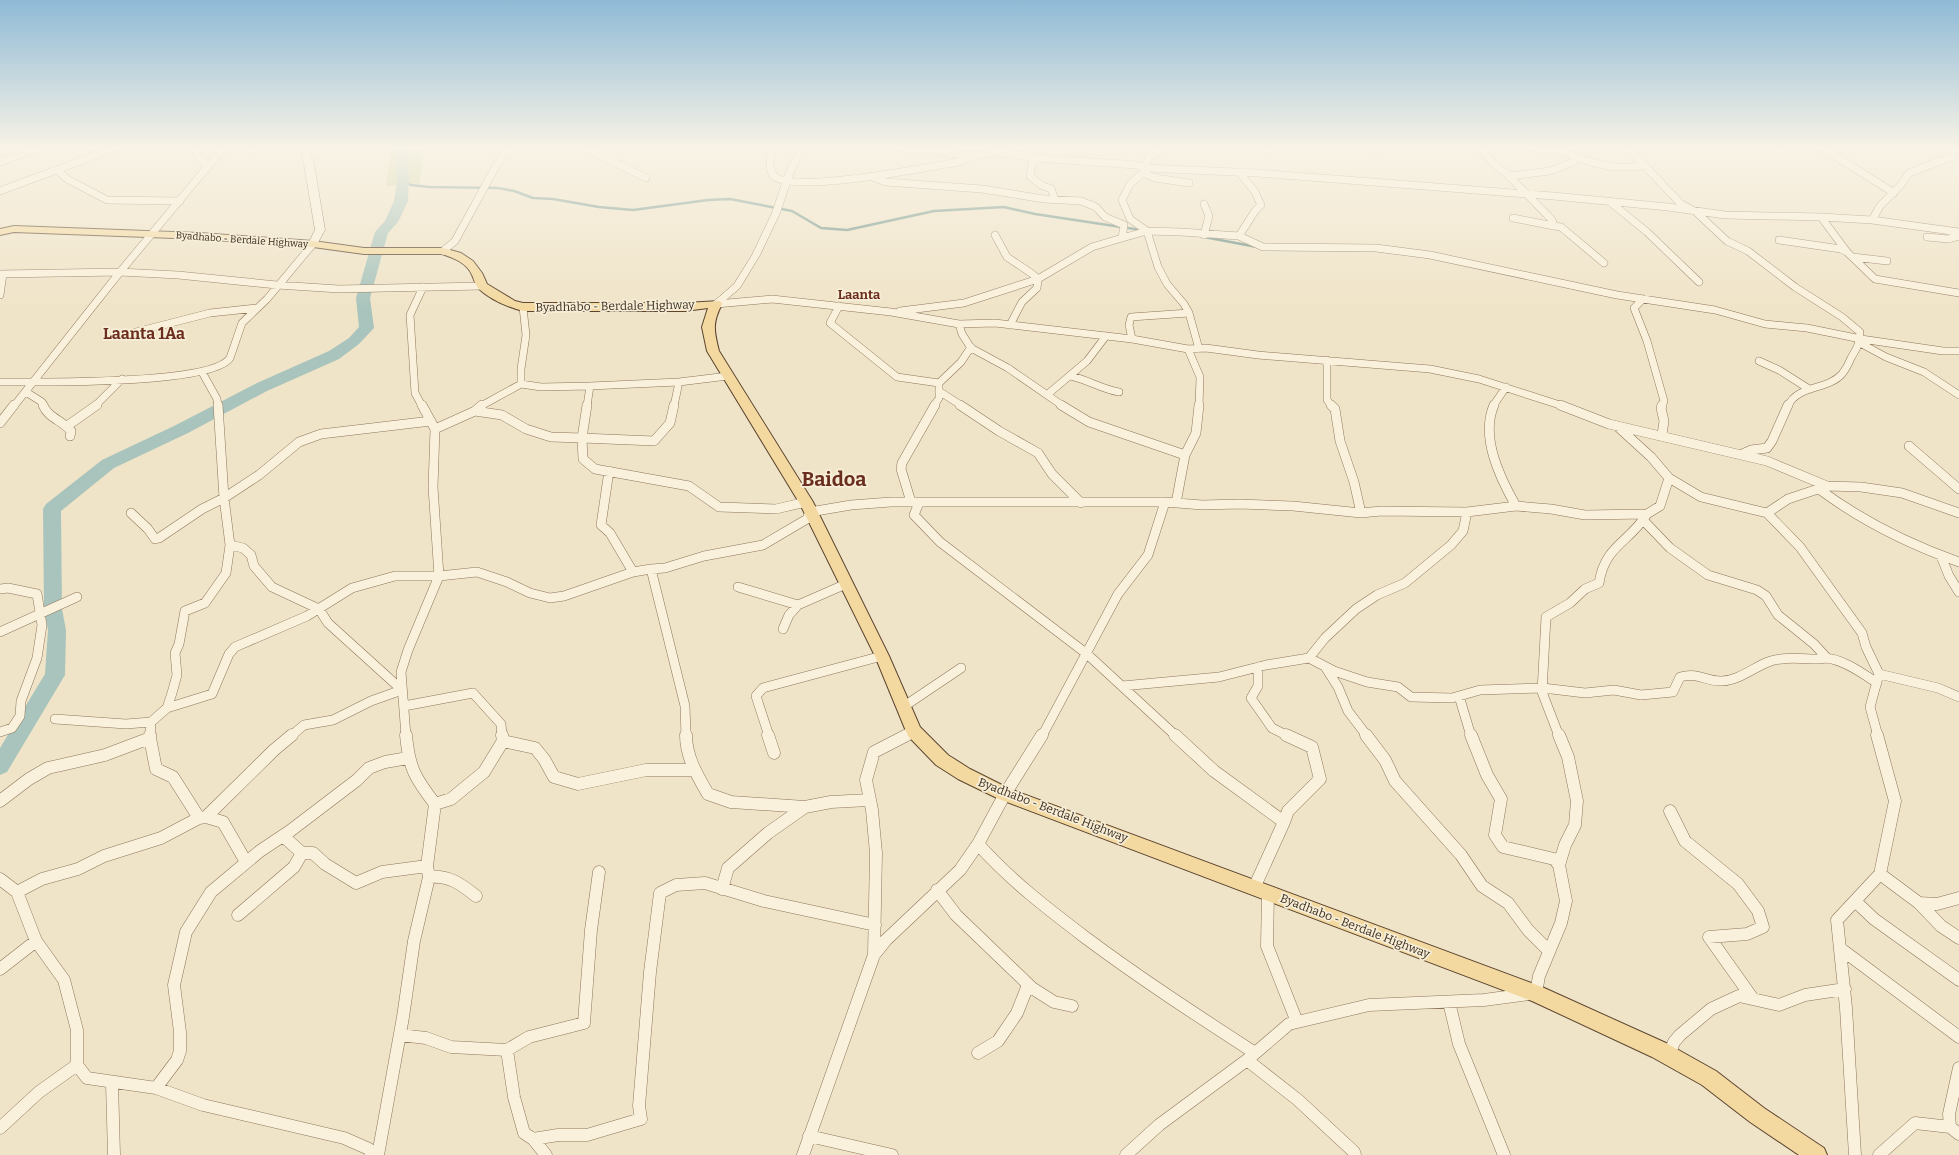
<svg xmlns="http://www.w3.org/2000/svg" width="1959" height="1155" viewBox="0 0 1959 1155" font-family="Bitter,serif">
<style>
.green{fill:#c9cf9b}
.lines{fill:none;stroke-linecap:round;stroke-linejoin:round}
.stream{stroke:#6f938a;stroke-width:2.5}
.river{fill:#a9c4bc;fill-rule:evenodd}
.minor-far2-casing{stroke:#8d765c;stroke-width:8}
.minor-far1-casing{stroke:#8d765c;stroke-width:10}
.minor-casing{stroke:#8d765c;stroke-width:13}
.tertiary-casing{stroke:#8d765c;stroke-width:1}
.secondary-casing{stroke:#6f573f;stroke-width:1}
.primary-casing{stroke:#5b4430;stroke-width:2}
.minor-far2{stroke:#faf1dc;stroke-width:7}
.minor-far1{stroke:#faf1dc;stroke-width:9}
.minor{stroke:#faf1dc;stroke-width:12}
.tertiary{fill:#faf1dc;fill-rule:evenodd}
.secondary{fill:#faf1dc;fill-rule:evenodd}
.primary{fill:#f3d9a0;fill-rule:evenodd}
.labels{text-anchor:middle;stroke-width:3.5;stroke-linejoin:round;paint-order:stroke}
.far-street-label{font-size:10px;fill:#3d2e20;stroke:#f7eed8}
.street-label{font-size:12px;fill:#3d2e20;stroke:#f7eed8}
.far-district-label{font-size:13px;font-weight:bold;fill:#6b2e1e;stroke:#f7eed8}
.district-label{font-size:16px;font-weight:bold;fill:#6b2e1e;stroke:#f7eed8}
.town-label{font-size:20px;font-weight:bold;fill:#6b2e1e;stroke:#f7eed8}
</style>
<rect width="100%" height="100%" fill="#f0e4c8"/>
<path class="green" d="M388,147H424L420,183L386,186L390,156Z"/>
<g class="lines">
<path class="stream" d="M403,181L411,185L429,187L498,188L514,191L533,198L553,199L599,207L633,210L708,200L730,199L792,211L821,228L847,230L934,211L1004,207L1035,214L1141,230
M1204,237L1257,247"/>
<path class="river" d="M396,147H408L409,181L408,201L398,222L388,233L370,298L374,328L359,344L339,359L267,391L188,433L114,468L61,511L62,609L66,630L65,675L7,772L0,775V748L45,674L48,630L44,609L43,509L46,504L102,460L176,425L257,383L329,351L349,338L359,327L356,298L375,232L385,221L394,201L397,181Z"/>
<g class="minor-far2-casing">
<path id="minor-far2" d="M193,147L203,162L209,166
M583,147L646,178
M773,147C771,156 767,169 774,176C791,194 930,167 958,162L972,157
M806,147H842
M894,147L975,156L997,152L1036,158L1136,165L1145,168L1257,173L1553,196L1668,207L1725,215L1821,217L1847,252L1875,279L1959,293
M1164,147L1149,157L1143,173L1130,184L1122,200L1130,219L1147,231L1158,267L1167,284L1184,304L1189,313L1199,349
M1378,147V149
M1479,147L1493,163L1509,176L1552,220L1554,226L1561,227L1604,263
M1528,147L1557,150L1594,163L1614,167H1634L1644,165
M1627,147L1680,203L1696,212L1727,241L1748,251L1795,287L1842,317L1860,332C1860,343 1857,348 1851,358C1849,363 1846,369 1842,374C1828,390 1797,385 1788,406
M1821,147L1894,193
M1036,158L1032,162L1030,176L1041,185L1051,189L1055,199
M0,162L41,147
M57,170L67,179L107,200L180,201
M1239,172L1255,192L1261,205L1255,211L1239,236
M1143,173L1155,178L1189,183
M870,176L886,182L982,189L1044,199L1081,201L1096,207L1105,217L1124,225L1122,238
M1509,176L1550,171L1573,162L1574,158
M0,191L118,147
M1610,202L1647,232L1699,282
M1204,204L1209,216L1204,235
M1821,217L1872,220L1880,206L1900,186L1909,173L1951,157L1957,147
M1513,218L1554,226
M1872,220L1959,232
M995,235L1007,257L1031,273L1038,279L1037,288L1022,302L1010,325
M1927,237L1948,239L1959,236
M1779,240L1841,249L1847,252
M443,251L455,241L497,164L510,147
M1853,257L1887,261
M0,274L120,272L178,275L277,285L339,289L482,286
M0,295L3,274
M1643,299L1634,308L1647,341L1664,401L1662,406
M716,304L772,299L891,312L959,324L995,323L1132,339L1188,349L1206,348L1258,355L1430,369L1479,379L1563,406
M839,306L830,323L897,377L939,383
M900,311L964,303L1038,279L1092,247L1122,238L1147,231L1181,232L1239,236L1263,247L1376,248L1430,255L1617,295L1715,310L1765,324L1807,328L1861,339L1943,351H1959
M959,324L962,334L971,348L1008,368L1063,406
M136,332L210,313L257,308
M1132,339L1129,325L1131,317L1189,313
M1860,343L1886,357L1924,372L1959,395
M1188,349L1200,377L1199,406
M1327,360V400L1332,406
M1759,361L1779,370L1809,389
M202,372L217,399L218,406
M1071,376C1088,380 1102,389 1119,392
M0,382C37,382 212,385 230,358L242,323L267,299L313,244
M521,384V369L526,335L523,307
M939,391L962,406
M26,392L42,402L43,406
M1048,394L1087,361L1106,336
M14,406L120,272L224,147
M95,406L122,379
M422,406L415,393L410,315L423,287
M481,406L521,384L541,387L590,386L679,382L728,376
M587,406L590,386
M674,406L679,382
M934,406L939,398V383L961,362L971,347
M1493,406L1506,387"/>
</g>
<g class="minor-far1-casing">
<path id="minor-far1" d="M43,405C48,418 62,420 71,431L70,436
M587,405L582,438L654,441L670,423L674,405
M960,405L999,431L1038,453L1052,474L1081,503
M1061,405L1089,422L1185,455
M1331,405L1335,409L1340,441L1354,482L1361,513
M1494,405C1480,437 1500,478 1516,506
M1560,405L1609,424L1767,461L1827,486L1861,487L1902,493L1959,513
M475,411L502,415L526,429L551,437L582,438L583,459L595,469L689,486L719,507L776,509L806,502
M0,423L14,405
M67,426L97,405
M435,429L475,411L482,405
M1662,435L1664,421L1661,408L1662,405
M1909,446L1959,489
M1742,454L1751,450L1767,448L1772,441L1788,405
M609,471L601,525L610,533L633,572L651,569
M1669,478L1701,497L1767,513L1788,499L1827,486
M1819,489C1862,521 1908,544 1959,562
M911,502L901,469L902,463L935,405
M919,503L914,515L940,542L1087,654L1176,736
M1176,503L1185,455L1196,433L1199,405
M131,513L148,529L155,539L159,538L202,509L224,498L259,475L299,442L321,434L431,421
M1767,513L1800,547L1862,633L1866,647L1879,674L1870,707L1878,736
M1644,521L1670,548L1708,575L1757,590L1766,596L1778,615L1814,644L1826,657
M230,545L243,548L251,555L254,566L272,587L319,609L328,623L402,690L371,701L333,720L304,725L291,736
M1941,556L1949,576L1959,592
M738,587L798,605L846,584
M0,589L8,588L37,594L42,625L37,658L21,701L20,716L12,728L0,732
M783,629L789,615L798,605
M0,632L77,597
M1309,658L1325,638L1356,609L1377,595L1405,583L1451,545L1463,531L1467,512
M1258,667V686L1251,698L1272,728L1288,736
M1326,668L1338,687L1348,711L1367,736
M1879,674L1938,688L1959,697
M1122,686L1219,677L1266,665L1309,658L1334,671L1367,682L1398,687L1411,697L1452,698L1480,690L1543,688L1585,693L1614,690L1641,695L1673,692L1680,677C1700,672 1706,682 1722,681C1739,680 1753,668 1768,662C1784,656 1803,659 1820,659C1836,654 1864,674 1877,683
M1459,696L1471,736
M404,706L473,693L501,724L502,736
M903,707L961,668
M167,708L212,694L229,654L235,647L307,616L352,588L395,576H439L477,572L507,582L530,593L550,598L564,596L633,572
M55,719L126,724L151,722
M150,736L151,722L167,708L172,693L177,675L175,653L179,644L185,611L205,603L226,573L230,545L224,498L218,405
M406,736L401,672L408,650L439,576L433,487L435,429L422,405
M686,736L685,706L651,569L665,568L704,556L763,545L807,519L810,512L851,505L891,502H1165L1202,505L1240,504L1293,506L1361,513L1381,511L1467,512L1516,506L1551,509L1585,515L1647,514L1660,506L1669,478L1651,457L1617,426
M769,736L756,696L763,688L882,656
M905,736L914,731
M1042,736L1118,594L1148,555L1165,502
M1559,736L1542,692L1546,617L1570,603L1585,589L1599,583C1605,545 1629,543 1647,514"/>
</g>
<g class="minor-casing">
<path id="minor" d="M502,735L503,741L535,748L544,759L554,777L578,784L646,770H694
M686,735C686,757 697,775 708,794L731,802L805,807L831,802L869,800
M768,735L774,753
M1175,735L1214,771L1284,822L1254,888
M1366,735L1385,760L1395,781L1461,855L1482,886L1508,903L1528,930L1549,951
M1471,735L1487,775L1501,799L1495,835L1503,847L1554,859L1559,865
M150,738V735
M0,801L29,779L48,768L105,755L150,738L156,769L173,777L199,818L206,817L223,822L246,862
M435,804L451,799L484,772L503,741
M1670,811L1685,841L1738,884L1758,911L1763,927L1747,934L1709,937L1753,999
M206,817L274,750L292,735
M1284,822L1288,811L1320,779L1312,747L1286,735
M283,836L302,853H313L325,864L356,883L382,872L427,866
M978,844C1010,880 1048,909 1086,938C1141,979 1198,1016 1255,1053
M1880,874L1919,903L1941,926L1959,938
M429,877C449,875 461,884 476,896
M0,879L17,892L36,941L64,980L77,1030V1065L87,1078L156,1088L203,1105L344,1138L369,1149L371,1155
M722,889L728,868L768,833L805,807
M937,890L956,915L1032,988L1054,1002L1072,1006
M17,892L42,879L78,869L104,856L161,838L199,818
M1268,893L1267,946L1297,1022
M1855,901L1874,919L1959,980
M1919,903L1937,904L1959,898
M238,915L294,867L302,853
M1841,949L1959,1037
M874,955L886,940L960,870L978,844L1005,794L1042,735
M0,969L36,941
M1449,1002L1459,1044L1504,1155
M400,1035L426,1038L451,1047L507,1050L529,1037L584,1023L591,930L599,872
M507,1050L514,1097L524,1133L533,1139L546,1155
M978,1053L998,1041L1017,1013L1028,985
M1669,1056L1674,1042L1680,1035L1711,1009L1739,996L1779,1005L1805,995L1845,989
M1247,1060L1298,1100L1354,1152L1355,1155
M112,1083L114,1155
M156,1088L177,1060L180,1051V1032L174,985L186,932L211,892L260,851L290,831L357,780L369,768L385,762L408,758
M1950,1127L1959,1134
M0,1128L39,1092L77,1065
M809,1136L892,1155
M533,1139L558,1135H587L641,1119L639,1106L650,972L660,893L676,885L705,883L764,901L875,925
M378,1155L403,1017L414,941L429,877L427,866L435,804C415,778 409,768 406,735
M803,1155L874,955L876,853L872,810L866,780L874,752L907,735
M1126,1155L1159,1125L1247,1060L1289,1024L1369,1005L1484,1000L1536,993L1539,976L1561,923L1566,901L1559,865L1565,845L1575,825L1577,801L1568,757L1559,735
M1855,1155L1846,1008L1837,920L1880,874L1895,801L1877,735
M1879,1155L1915,1123L1950,1127L1949,1114L1959,1068"/>
</g>
<g class="tertiary-casing">
<path id="tertiary" d="M799,147H807L793,174L780,213L760,255L740,288L719,306H713V302L734,284L752,255L772,213L785,174Z"/>
</g>
<g class="secondary-casing">
<path id="secondary" d="M300,147H308L314,164L325,230L316,246L313,247L308,244L315,230L304,164Z"/>
</g>
<g class="primary-casing">
<path id="primary" d="M14,226L200,233L313,241L364,248H443L461,253L473,261L482,273L487,284L515,301L523,303H685L720,301L722,304C712,323 714,331 719,351L813,502L889,656L920,727L948,755L970,769L1010,789L1542,987L1666,1043L1716,1071L1764,1108L1824,1148L1827,1155H1799L1750,1122L1702,1085L1652,1057L1532,1001L999,799L958,779L936,765L908,736L875,656L800,504L707,351L702,327L708,308L685,311H523C508,307 491,300 479,289C475,285 474,279 472,275C467,263 454,258 442,254H364L313,247L200,239L14,232L0,235V229Z"/>
</g>
<use href="#minor-far2" class="minor-far2"/>
<use href="#minor-far1" class="minor-far1"/>
<use href="#minor" class="minor"/>
<use href="#tertiary" class="tertiary"/>
<use href="#secondary" class="secondary"/>
<use href="#primary" class="primary"/>
</g>
<linearGradient id="sky" x2="0" y2="1"><stop stop-color="#8fbad6"/><stop offset="0.48" stop-color="#f8f3e6"/><stop offset="1" stop-color="#f8f3e6" stop-opacity="0"/></linearGradient>
<rect width="1959" height="308" fill="url(#sky)"/>
<g class="labels">
<g class="far-street-label">
<text transform="translate(242 239) rotate(4)" y="4">Byadhabo - Berdale Highway</text>
</g>
<g class="street-label">
<text transform="translate(615 306) rotate(-1)" y="4">Byadhabo - Berdale Highway</text>
<text transform="translate(1053 810) rotate(21)" y="4">Byadhabo - Berdale Highway</text>
<text transform="translate(1355 926) rotate(21)" y="4">Byadhabo - Berdale Highway</text>
</g>
<g class="far-district-label">
<text x="859" y="299">Laanta</text>
</g>
<g class="district-label">
<text x="144" y="339">Laanta 1Aa</text>
</g>
<g class="town-label">
<text x="834" y="486">Baidoa</text>
</g>
</g>
</svg>
